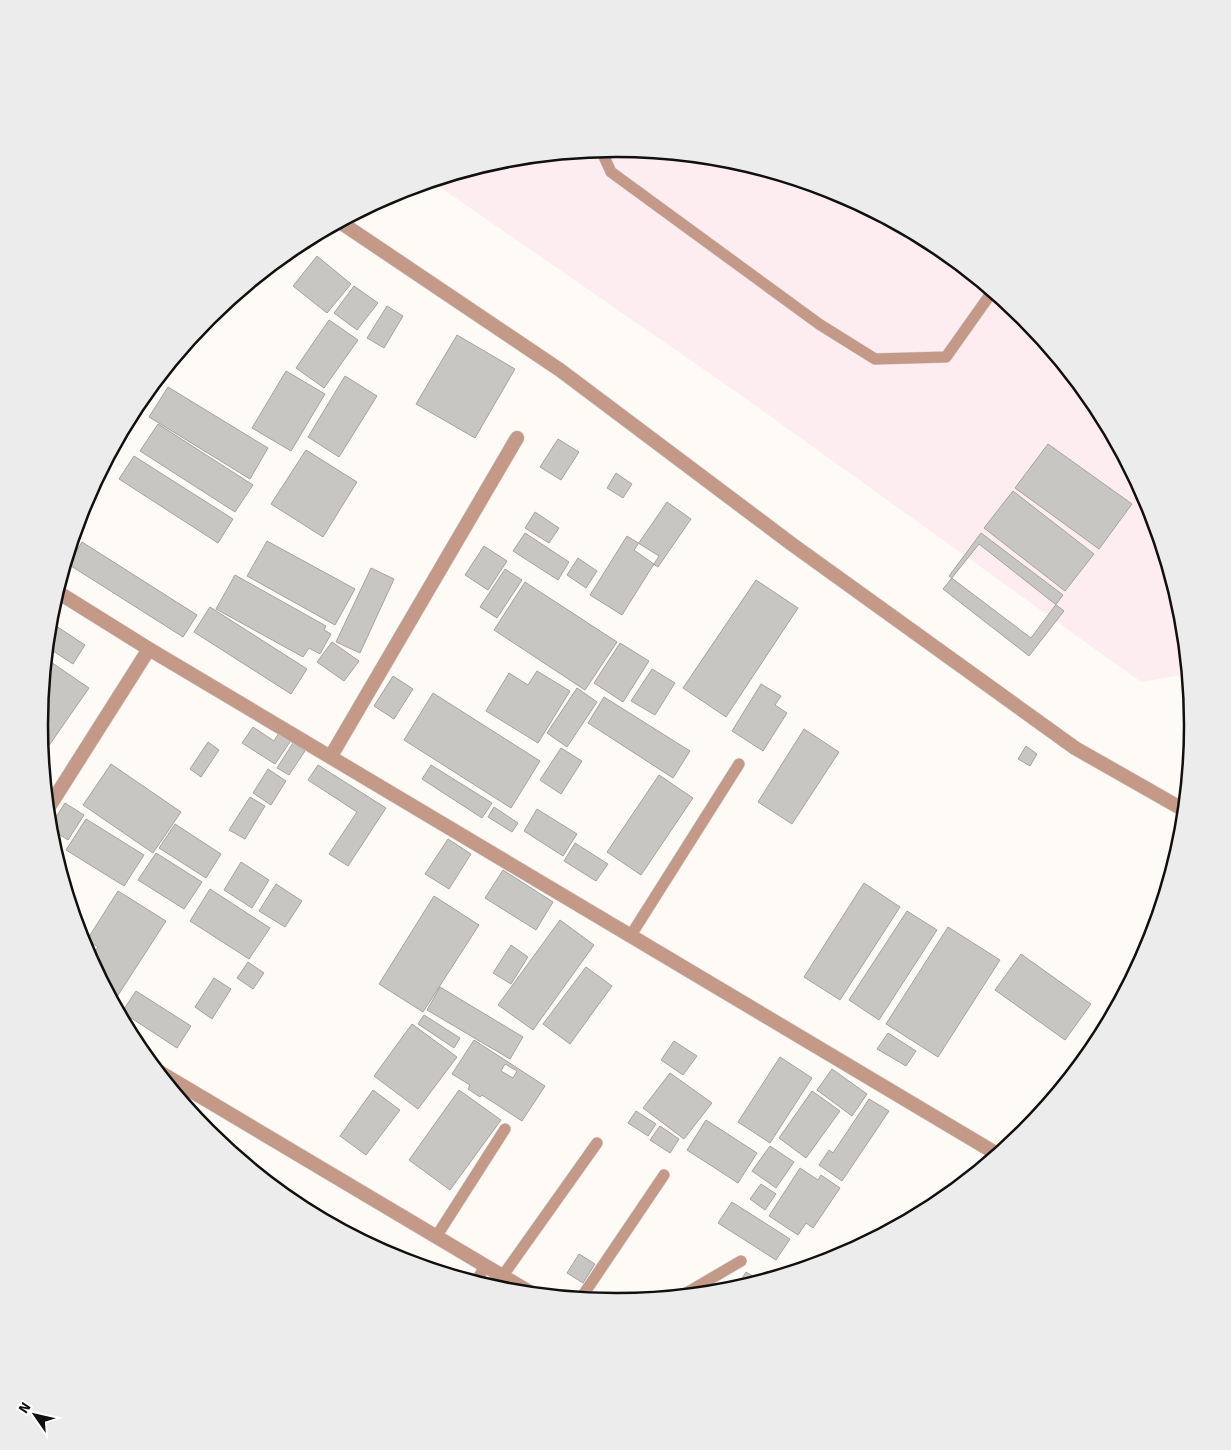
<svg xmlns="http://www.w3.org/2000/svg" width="1231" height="1450" viewBox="0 0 1231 1450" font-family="Signika,sans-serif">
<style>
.industrial{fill:#fdedf0}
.building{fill:#c8c6c2;stroke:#a5a29f;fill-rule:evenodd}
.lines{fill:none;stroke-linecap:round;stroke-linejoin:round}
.service-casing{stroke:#d8d5d2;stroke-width:12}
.minor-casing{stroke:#d8d5d2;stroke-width:15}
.tertiary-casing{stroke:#d8d5d2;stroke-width:15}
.service{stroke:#c49988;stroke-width:11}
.minor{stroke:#c49988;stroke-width:14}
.tertiary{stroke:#c49988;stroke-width:14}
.rim{fill:none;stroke:#11100f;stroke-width:2.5}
</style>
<rect width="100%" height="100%" fill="#fefbf7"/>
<path class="industrial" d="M616,148L728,159L836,192L936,246L1024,317L1095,405L1148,505L1181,613L1187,674L1141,682L735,391L431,181L503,159Z"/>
<path class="building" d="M317,256L351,284L327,313L293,286Z
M354,286L378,303L357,330L334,313Z
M387,306L403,316L384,348L367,338Z
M329,320L358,340L324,388L296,368Z
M457,335L515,369L475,438L416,404Z
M286,371L325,394L291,451L252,428Z
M345,376L377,396L339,457L308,437Z
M168,387L268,448L250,479L149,417Z
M158,424L253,485L235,512L140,451Z
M558,439L579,452L561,480L540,467Z
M1048,444L1132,504L1099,549L1015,488Z
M306,450L357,482L323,537L271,504Z
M134,456L233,519L218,543L119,479Z
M616,473L632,484L623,498L607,488Z
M1013,491L1094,554L1065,591L984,528Z
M667,502L691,519L658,567L634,550Z
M535,512L559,528L549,543L525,528Z
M525,533L569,562L558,580L513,551Z
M981,533L1063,595L1031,638L949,576Z
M627,536L659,556L622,615L590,595Z
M267,541L355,589L335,625L247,576Z
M82,542L197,615L183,637L68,564Z
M979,544L1064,611L1029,656L943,589Z
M484,546L507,561L488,590L465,575Z
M578,558L597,571L586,588L567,575Z
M371,568L394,579L360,653L336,642Z
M505,569L522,580L497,618L480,607Z
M235,575L326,626L324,630L331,634L320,654L309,648L303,657L216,609Z
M756,580L798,608L726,717L683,688Z
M525,582L617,642L585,690L494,630Z
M210,607L307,669L291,694L194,632Z
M53,624L85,645L73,664L47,647L48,632Z
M332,642L359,661L344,681L317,662Z
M620,643L649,661L623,702L594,683Z
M45,658L89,688L43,754L41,753L39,725Z
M652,669L675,683L655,715L631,701Z
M537,671L570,691L538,743L486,711L509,673L528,685Z
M393,676L413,689L394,719L374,706Z
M761,684L781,696L775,705L787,713L763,751L732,731Z
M577,688L597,702L567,747L547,733Z
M433,693L540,761L511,808L404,740Z
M604,697L690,751L673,778L588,723Z
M253,727L274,741L282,728L294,736L275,764L242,743Z
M804,729L839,752L792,824L758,802Z
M208,742L219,750L201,777L190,769Z
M293,743L305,751L289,775L277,768Z
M1026,746L1037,754L1030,766L1018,759Z
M561,748L582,761L561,794L540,780Z
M111,764L181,812L153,853L83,805Z
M318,765L386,808L348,866L329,854L357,812L308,780Z
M431,765L492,803L482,818L422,779Z
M268,769L286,781L271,805L253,793Z
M659,775L693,798L641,875L607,852Z
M250,797L265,806L245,839L229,830Z
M65,803L84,815L68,840L49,828Z
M494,807L518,823L512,832L488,817Z
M537,809L577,834L563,856L524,831Z
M86,819L144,855L124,886L66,850Z
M175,824L221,854L206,878L159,848Z
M448,839L471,854L449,889L425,874Z
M575,843L608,864L596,881L564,861Z
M156,853L202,882L184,909L138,880Z
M241,862L269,880L252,908L224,890Z
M503,870L553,902L536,930L485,898Z
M864,883L900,907L840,1000L804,977Z
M276,884L302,901L285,927L259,911Z
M210,889L270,928L249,959L190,921Z
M118,891L166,921L113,1003L90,959L98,947L87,940Z
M434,896L479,925L423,1012L379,984Z
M907,911L937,930L879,1020L849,1000Z
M560,920L594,945L533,1030L498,1005Z
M948,927L1000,960L938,1057L886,1024Z
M511,945L528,957L511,984L493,973Z
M1021,954L1091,1004L1065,1040L995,990Z
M248,962L264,973L253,989L237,978Z
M586,967L612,986L570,1044L543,1024Z
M214,978L231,989L212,1019L195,1007Z
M440,987L523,1037L510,1059L427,1010Z
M136,991L191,1026L177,1048L122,1012Z
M424,1015L460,1038L454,1048L418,1024Z
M412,1024L457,1057L418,1109L374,1076Z
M888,1033L916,1051L906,1066L877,1049Z
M474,1040L545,1086L522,1121L482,1095L480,1097L468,1089L470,1085L452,1074ZM505,1064L517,1071L513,1078L501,1071Z
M674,1041L697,1056L683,1075L661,1060Z
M780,1057L812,1078L770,1143L738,1122Z
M832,1069L867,1094L852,1116L817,1090Z
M670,1073L712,1103L684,1139L643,1108Z
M373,1090L400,1110L366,1155L340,1136Z
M459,1090L501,1120L450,1190L409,1160Z
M812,1091L840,1111L806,1158L779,1138Z
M869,1099L889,1111L842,1181L819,1165L829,1150L833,1153Z
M636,1111L656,1124L648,1136L628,1123Z
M706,1120L757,1153L738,1183L687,1150Z
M660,1126L679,1139L670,1153L650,1140Z
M770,1146L794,1162L776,1188L752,1171Z
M800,1168L818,1180L821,1175L840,1188L813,1228L806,1223L798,1235L769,1216Z
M761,1184L776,1194L765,1210L750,1199Z
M732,1202L790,1239L776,1260L718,1223Z
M579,1254L595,1264L583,1283L567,1273Z
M746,1272L761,1281L736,1288Z"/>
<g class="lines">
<g class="service-casing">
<path id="service" d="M601,150L611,172L819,324L875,359L946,357L992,292
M631,935L739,764
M436,1237L505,1129
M476,1282L485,1266
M494,1288L597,1143
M683,1295L741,1261
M581,1298L664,1175"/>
</g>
<g class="minor-casing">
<path id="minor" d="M56,591L149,649L997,1154
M331,756L517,438
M47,810L149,649
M156,1070L531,1293"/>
</g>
<g class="tertiary-casing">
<path id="tertiary" d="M340,222L560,370L793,545L1075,748L1184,810"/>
</g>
<use href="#service" class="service"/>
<use href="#minor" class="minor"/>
<use href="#tertiary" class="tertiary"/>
</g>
<path d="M0 0H1231V1450H0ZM48 725a568 568 0 1 1 1136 0a568 568 0 1 1-1136 0Z" fill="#ececec" fill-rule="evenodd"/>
<path class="rim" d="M48 725a568 568 0 1 1 1136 0a568 568 0 1 1-1136 0Z"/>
<g transform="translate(35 1415) rotate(304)" stroke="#ffffff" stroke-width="4" paint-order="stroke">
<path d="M0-4L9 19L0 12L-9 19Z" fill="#11100f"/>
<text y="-8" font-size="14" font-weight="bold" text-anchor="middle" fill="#11100f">N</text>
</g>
</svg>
